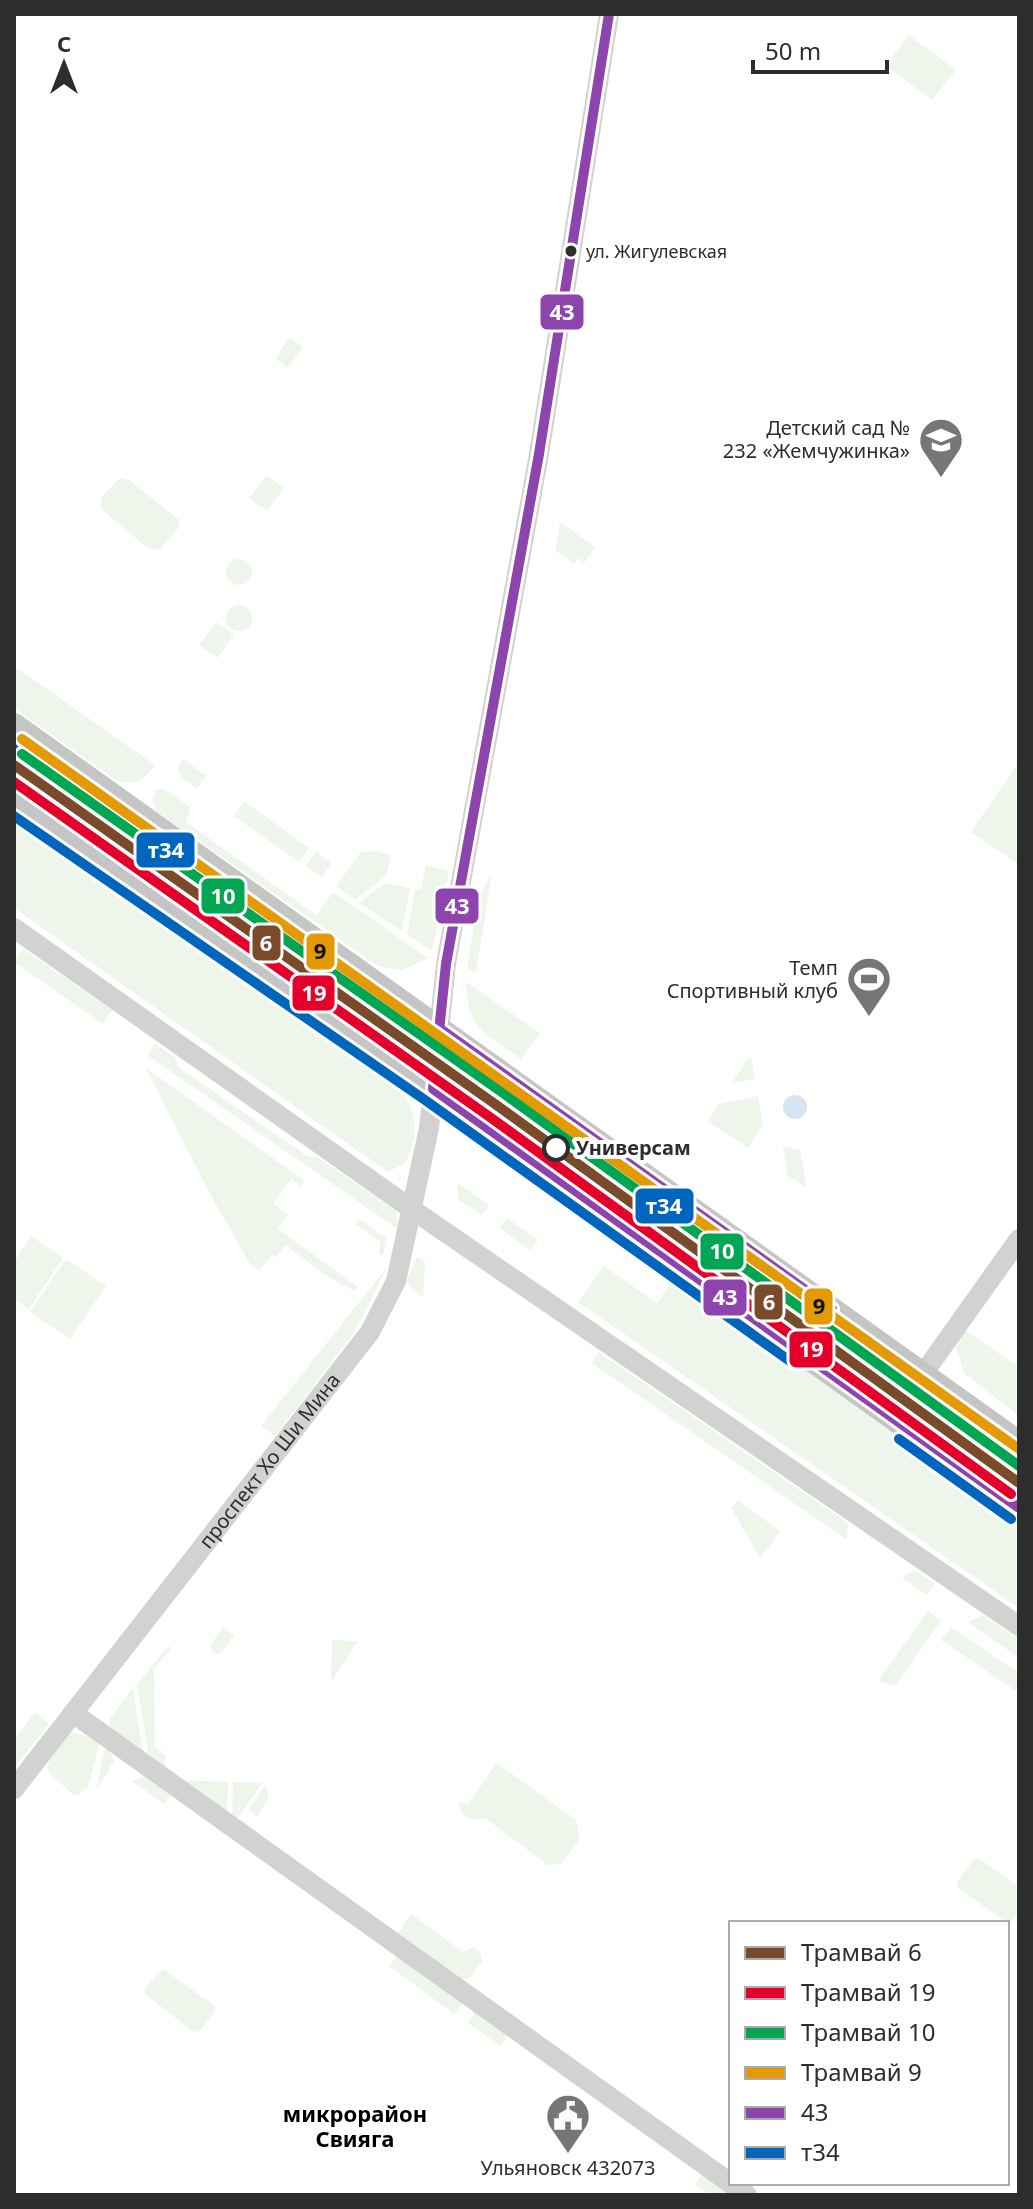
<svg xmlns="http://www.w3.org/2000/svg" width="1033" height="2209" viewBox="0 0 1033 2209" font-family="'Noto Sans',sans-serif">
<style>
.green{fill:#eef5ea}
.water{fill:#d5e4f3}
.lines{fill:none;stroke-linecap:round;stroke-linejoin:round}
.minor{stroke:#d2d2d2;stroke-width:20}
.major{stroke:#c5c5c5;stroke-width:24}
.bus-1-casing{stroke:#fff;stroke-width:16}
.bus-2-casing{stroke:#fff;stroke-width:16}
.bus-1{stroke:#8e44ad;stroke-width:10}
.bus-2{stroke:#0065bd;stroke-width:10}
.tram-1-casing{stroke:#fff;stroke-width:16}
.tram-2-casing{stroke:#fff;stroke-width:16}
.tram-3-casing{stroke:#fff;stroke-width:16}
.tram-4-casing{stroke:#fff;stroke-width:16}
.tram-1{stroke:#7a4b2a;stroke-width:10}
.tram-2{stroke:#e4002b;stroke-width:10}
.tram-3{stroke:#00a651;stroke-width:10}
.tram-4{stroke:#e39a04;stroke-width:10}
.bus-dot{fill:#2d2d2d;stroke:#fff;stroke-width:3}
.stop-dot{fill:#fff;stroke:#2d2d2d;stroke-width:4}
.labels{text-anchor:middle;stroke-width:8;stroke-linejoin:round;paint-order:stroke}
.bus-label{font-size:18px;fill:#2d2d2d;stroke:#fff;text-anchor:start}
.poi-label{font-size:20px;fill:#2d2d2d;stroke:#fff;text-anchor:end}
.stop-label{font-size:20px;font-weight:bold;fill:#2d2d2d;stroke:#fff;text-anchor:start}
.street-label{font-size:20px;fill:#2d2d2d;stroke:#fff}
.neighbourhood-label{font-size:22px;font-weight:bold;fill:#000;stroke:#fff}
.line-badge{stroke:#fff;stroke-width:3}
.badge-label{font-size:22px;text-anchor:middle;font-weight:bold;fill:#fff}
.pale-badge-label{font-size:22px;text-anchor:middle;font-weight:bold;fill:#111}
</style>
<rect width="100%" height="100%" fill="#fff"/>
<path class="green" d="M909,35L956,70L932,100L886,66Z
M290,338L303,347L288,368L275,358Z
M266,475L284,488L267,511L249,498Z
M120,478L129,480L179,520V527L160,550L148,548L101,509L102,496Z
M560,522L595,547L584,563L578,558L574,564L555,550Z
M226 572a13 13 0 1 1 26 0a13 13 0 1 1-26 0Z
M226 618a13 13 0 1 1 26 0a13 13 0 1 1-26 0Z
M216,622L234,635L217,658L199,645Z
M14,666L155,765C143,781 134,787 114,779L14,708Z
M183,759L206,776L197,789L181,777L178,769Z
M1019,762V865L971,832Z
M156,789H164L190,807L186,822L316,915L333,892L428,958L402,970L378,966L156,811L152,800Z
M244,801L309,848L299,862L234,816Z
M14,815L397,1088C419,1108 419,1137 405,1163L388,1172L14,908Z
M316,851L331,863L322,877L305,866Z
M375,851L391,855L386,876L355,900L336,886L360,853Z
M426,865L449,871L432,950L407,935L415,889L421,890Z
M489,877L491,878L476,973L467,968L478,902Z
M385,883L410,888L402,931L359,903Z
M23,949L112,1010L103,1024L14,962Z
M466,982L540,1033L521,1059C484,1032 468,1032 466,982Z
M155,1044L175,1057L178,1067L307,1156L319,1158L396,1211L399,1230L147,1055Z
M748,1058L752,1060L755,1079L732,1083Z
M146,1068L305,1181L301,1186L291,1179L273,1204L288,1215L278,1229L358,1287L355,1291L333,1280L285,1245L276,1257L272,1254L259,1271L250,1264L210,1194Z
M758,1096L763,1125L748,1148L708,1121L719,1104Z
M783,1146L800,1150L807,1188L788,1176Z
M458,1183L489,1205L482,1215L458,1199Z
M507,1218L538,1240L530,1250L499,1228Z
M359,1219L387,1239L383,1256L379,1253L381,1242L355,1224Z
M31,1236L63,1258L29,1309L14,1299V1262Z
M417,1257L425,1262L423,1298L406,1282Z
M66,1259L106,1286L70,1339L30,1312Z
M388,1266L354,1333L275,1436L261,1426Z
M604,1266L657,1303L677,1274L1019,1522V1608L578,1302Z
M965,1330L1019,1367V1416L964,1373L956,1346Z
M599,1352L848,1523L847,1540L592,1363Z
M738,1500L780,1531L760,1558L731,1507Z
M915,1570L935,1584L927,1595L902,1578Z
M928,1611L941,1621L895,1686L878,1681Z
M983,1615L1019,1640V1658L968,1622Z
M223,1627L234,1636L221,1653L214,1655L210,1646Z
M951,1627L1019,1673L1016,1691L941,1640Z
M332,1640L358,1641L331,1682Z
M168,1646L171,1648L154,1669L155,1747L166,1755L164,1767L149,1757L137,1685Z
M133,1688L143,1755L110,1731V1718Z
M35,1713L49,1724L14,1768V1740Z
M70,1731L100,1741L88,1787L79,1795L72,1794L48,1771L49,1760Z
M105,1747H109L114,1761L96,1791Z
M497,1763L576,1820L580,1839L561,1864L548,1865L485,1818L471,1820L461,1813L459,1802L467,1805Z
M147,1776L172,1794L164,1804L132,1781Z
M183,1780L228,1782L227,1815Z
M233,1782L262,1783L236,1821L232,1819Z
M266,1784L269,1797L257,1817L248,1810Z
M974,1859H980L1019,1887V1911L1011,1922H1006L958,1888L957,1882Z
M411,1914L463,1952L474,1947L480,1952L482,1961L471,1977L462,1980L397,1935Z
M397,1955L462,2003L454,2014L389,1966Z
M163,1969L215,2006V2012L200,2031L194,2032L146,1995L145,1988Z
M476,2011L509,2035L500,2046L468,2023Z
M703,2172L736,2195H710L695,2185Z"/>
<path class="water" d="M783 1107a12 12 0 1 1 24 0a12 12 0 1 1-24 0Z"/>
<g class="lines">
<g class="minor">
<path d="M14,928L413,1210L1019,1626"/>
<path d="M923,1374L1019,1239"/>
<path d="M73,1713L747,2195"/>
<path id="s1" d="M14,1789L370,1332L396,1281L429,1128L446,964L539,454L609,14"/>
</g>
<path class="major" d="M14,725L1019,1443
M14,799L433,1089L1019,1508"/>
<g class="bus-1-casing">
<path id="bus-1" d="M609,14L539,454L446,964L433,1089L1019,1508
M439,1028L832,1309"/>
</g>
<g class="bus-2-casing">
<path id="bus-2" d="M14,742L1011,1454
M14,816L425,1100L794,1364
M899,1439L1011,1519"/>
</g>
<use href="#bus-1" class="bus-1"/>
<use href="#bus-2" class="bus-2"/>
<g class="tram-1-casing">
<path id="tram-1" d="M14,765L495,1104L1019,1483"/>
</g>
<g class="tram-2-casing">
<path id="tram-2" d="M14,782L487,1115L1011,1494"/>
</g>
<g class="tram-3-casing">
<path id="tram-3" d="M22,754L503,1093L1019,1466"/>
</g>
<g class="tram-4-casing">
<path id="tram-4" d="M22,739L1019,1449"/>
</g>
<use href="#tram-1" class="tram-1"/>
<use href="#tram-2" class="tram-2"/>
<use href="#tram-3" class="tram-3"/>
<use href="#tram-4" class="tram-4"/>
</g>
<defs>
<g id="school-pin" transform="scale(2.3)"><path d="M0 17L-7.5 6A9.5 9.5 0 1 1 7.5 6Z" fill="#767676" stroke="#fff"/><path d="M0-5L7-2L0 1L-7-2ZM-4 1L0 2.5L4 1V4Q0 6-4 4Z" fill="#fff"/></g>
<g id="stadium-pin" transform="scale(2.3)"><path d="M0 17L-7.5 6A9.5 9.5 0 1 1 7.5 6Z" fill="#767676" stroke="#fff"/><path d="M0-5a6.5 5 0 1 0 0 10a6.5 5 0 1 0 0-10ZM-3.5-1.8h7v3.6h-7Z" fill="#fff"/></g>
<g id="civic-pin" transform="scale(2.3)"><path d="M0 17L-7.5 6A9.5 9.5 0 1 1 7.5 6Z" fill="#767676" stroke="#fff"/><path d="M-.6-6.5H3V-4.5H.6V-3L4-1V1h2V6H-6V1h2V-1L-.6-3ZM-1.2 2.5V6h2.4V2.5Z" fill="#fff"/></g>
</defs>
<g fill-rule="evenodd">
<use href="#school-pin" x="941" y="440"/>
<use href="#stadium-pin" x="869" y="979"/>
<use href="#civic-pin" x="568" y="2116"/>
</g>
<circle class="bus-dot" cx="571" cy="251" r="7"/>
<circle class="stop-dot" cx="556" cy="1148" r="12"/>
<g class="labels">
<g class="bus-label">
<text x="586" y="258">ул. Жигулевская</text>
</g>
<g class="poi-label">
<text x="910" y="435">Детский сад №<tspan x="910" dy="23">232 «Жемчужинка»</tspan></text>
<text x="838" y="975">Темп<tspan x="838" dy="23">Спортивный клуб</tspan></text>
<text x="568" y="2175" text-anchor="middle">Ульяновск 432073</text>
</g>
<g class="stop-label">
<text x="576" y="1155">Универсам</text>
</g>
<g class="street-label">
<text dy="7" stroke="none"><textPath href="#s1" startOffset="416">проспект Хо Ши Мина</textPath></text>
</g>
<g class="neighbourhood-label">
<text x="355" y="2122">микрорайон<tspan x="355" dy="25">Свияга</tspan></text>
</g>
</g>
<g class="line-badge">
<rect x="539" y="293" width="46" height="38" rx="8" fill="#8e44ad"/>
<rect x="135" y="831" width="61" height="38" rx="8" fill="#0065bd"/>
<rect x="200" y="877" width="46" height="38" rx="8" fill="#00a651"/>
<rect x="434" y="887" width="46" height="38" rx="8" fill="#8e44ad"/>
<rect x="251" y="924" width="31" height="38" rx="8" fill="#7a4b2a"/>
<rect x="305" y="932" width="31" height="39" rx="8" fill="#e39a04"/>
<rect x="291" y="974" width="45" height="38" rx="8" fill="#e4002b"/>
<rect x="634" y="1187" width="61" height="38" rx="8" fill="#0065bd"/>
<rect x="699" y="1232" width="46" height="39" rx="8" fill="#00a651"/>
<rect x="702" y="1278" width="46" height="39" rx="8" fill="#8e44ad"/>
<rect x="753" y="1283" width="31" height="38" rx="8" fill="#7a4b2a"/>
<rect x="803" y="1287" width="31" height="39" rx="8" fill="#e39a04"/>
<rect x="788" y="1330" width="46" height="39" rx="8" fill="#e4002b"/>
</g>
<g class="badge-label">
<text x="562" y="320">43</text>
<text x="166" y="858">т34</text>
<text x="223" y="904">10</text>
<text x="457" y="914">43</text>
<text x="266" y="951">6</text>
<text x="314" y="1001">19</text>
<text x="664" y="1214">т34</text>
<text x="722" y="1259">10</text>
<text x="725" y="1305">43</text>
<text x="769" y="1310">6</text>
<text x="811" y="1357">19</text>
</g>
<g class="pale-badge-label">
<text x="320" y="959">9</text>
<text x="819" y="1314">9</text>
</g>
<rect width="1033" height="2209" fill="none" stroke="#2d2d2d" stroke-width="32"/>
<rect x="729" y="1921" width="280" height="264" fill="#ffffff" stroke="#ababab" stroke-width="2"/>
<rect x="745" y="1947" width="40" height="12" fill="#7a4b2a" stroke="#ababab" stroke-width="2"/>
<text x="801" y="1961" font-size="24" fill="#2d2d2d">Трамвай 6</text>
<rect x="745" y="1987" width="40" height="12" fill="#e4002b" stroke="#ababab" stroke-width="2"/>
<text x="801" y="2001" font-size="24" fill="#2d2d2d">Трамвай 19</text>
<rect x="745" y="2027" width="40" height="12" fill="#00a651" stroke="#ababab" stroke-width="2"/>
<text x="801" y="2041" font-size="24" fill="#2d2d2d">Трамвай 10</text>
<rect x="745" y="2067" width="40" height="12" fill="#e39a04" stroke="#ababab" stroke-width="2"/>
<text x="801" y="2081" font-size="24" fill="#2d2d2d">Трамвай 9</text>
<rect x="745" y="2107" width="40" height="12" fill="#8e44ad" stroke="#ababab" stroke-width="2"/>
<text x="801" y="2121" font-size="24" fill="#2d2d2d">43</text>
<rect x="745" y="2147" width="40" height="12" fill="#0065bd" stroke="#ababab" stroke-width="2"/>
<text x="801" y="2161" font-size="24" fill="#2d2d2d">т34</text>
<g transform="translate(64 64)" stroke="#ffffff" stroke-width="6" paint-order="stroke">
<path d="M0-6L14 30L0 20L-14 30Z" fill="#2d2d2d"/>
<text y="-12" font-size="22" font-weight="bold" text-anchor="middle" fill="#2d2d2d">С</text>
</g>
<path d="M753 60v12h134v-12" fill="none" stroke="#2d2d2d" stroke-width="4"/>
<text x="765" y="60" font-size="24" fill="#2d2d2d" stroke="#ffffff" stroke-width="6" paint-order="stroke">50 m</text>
</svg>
